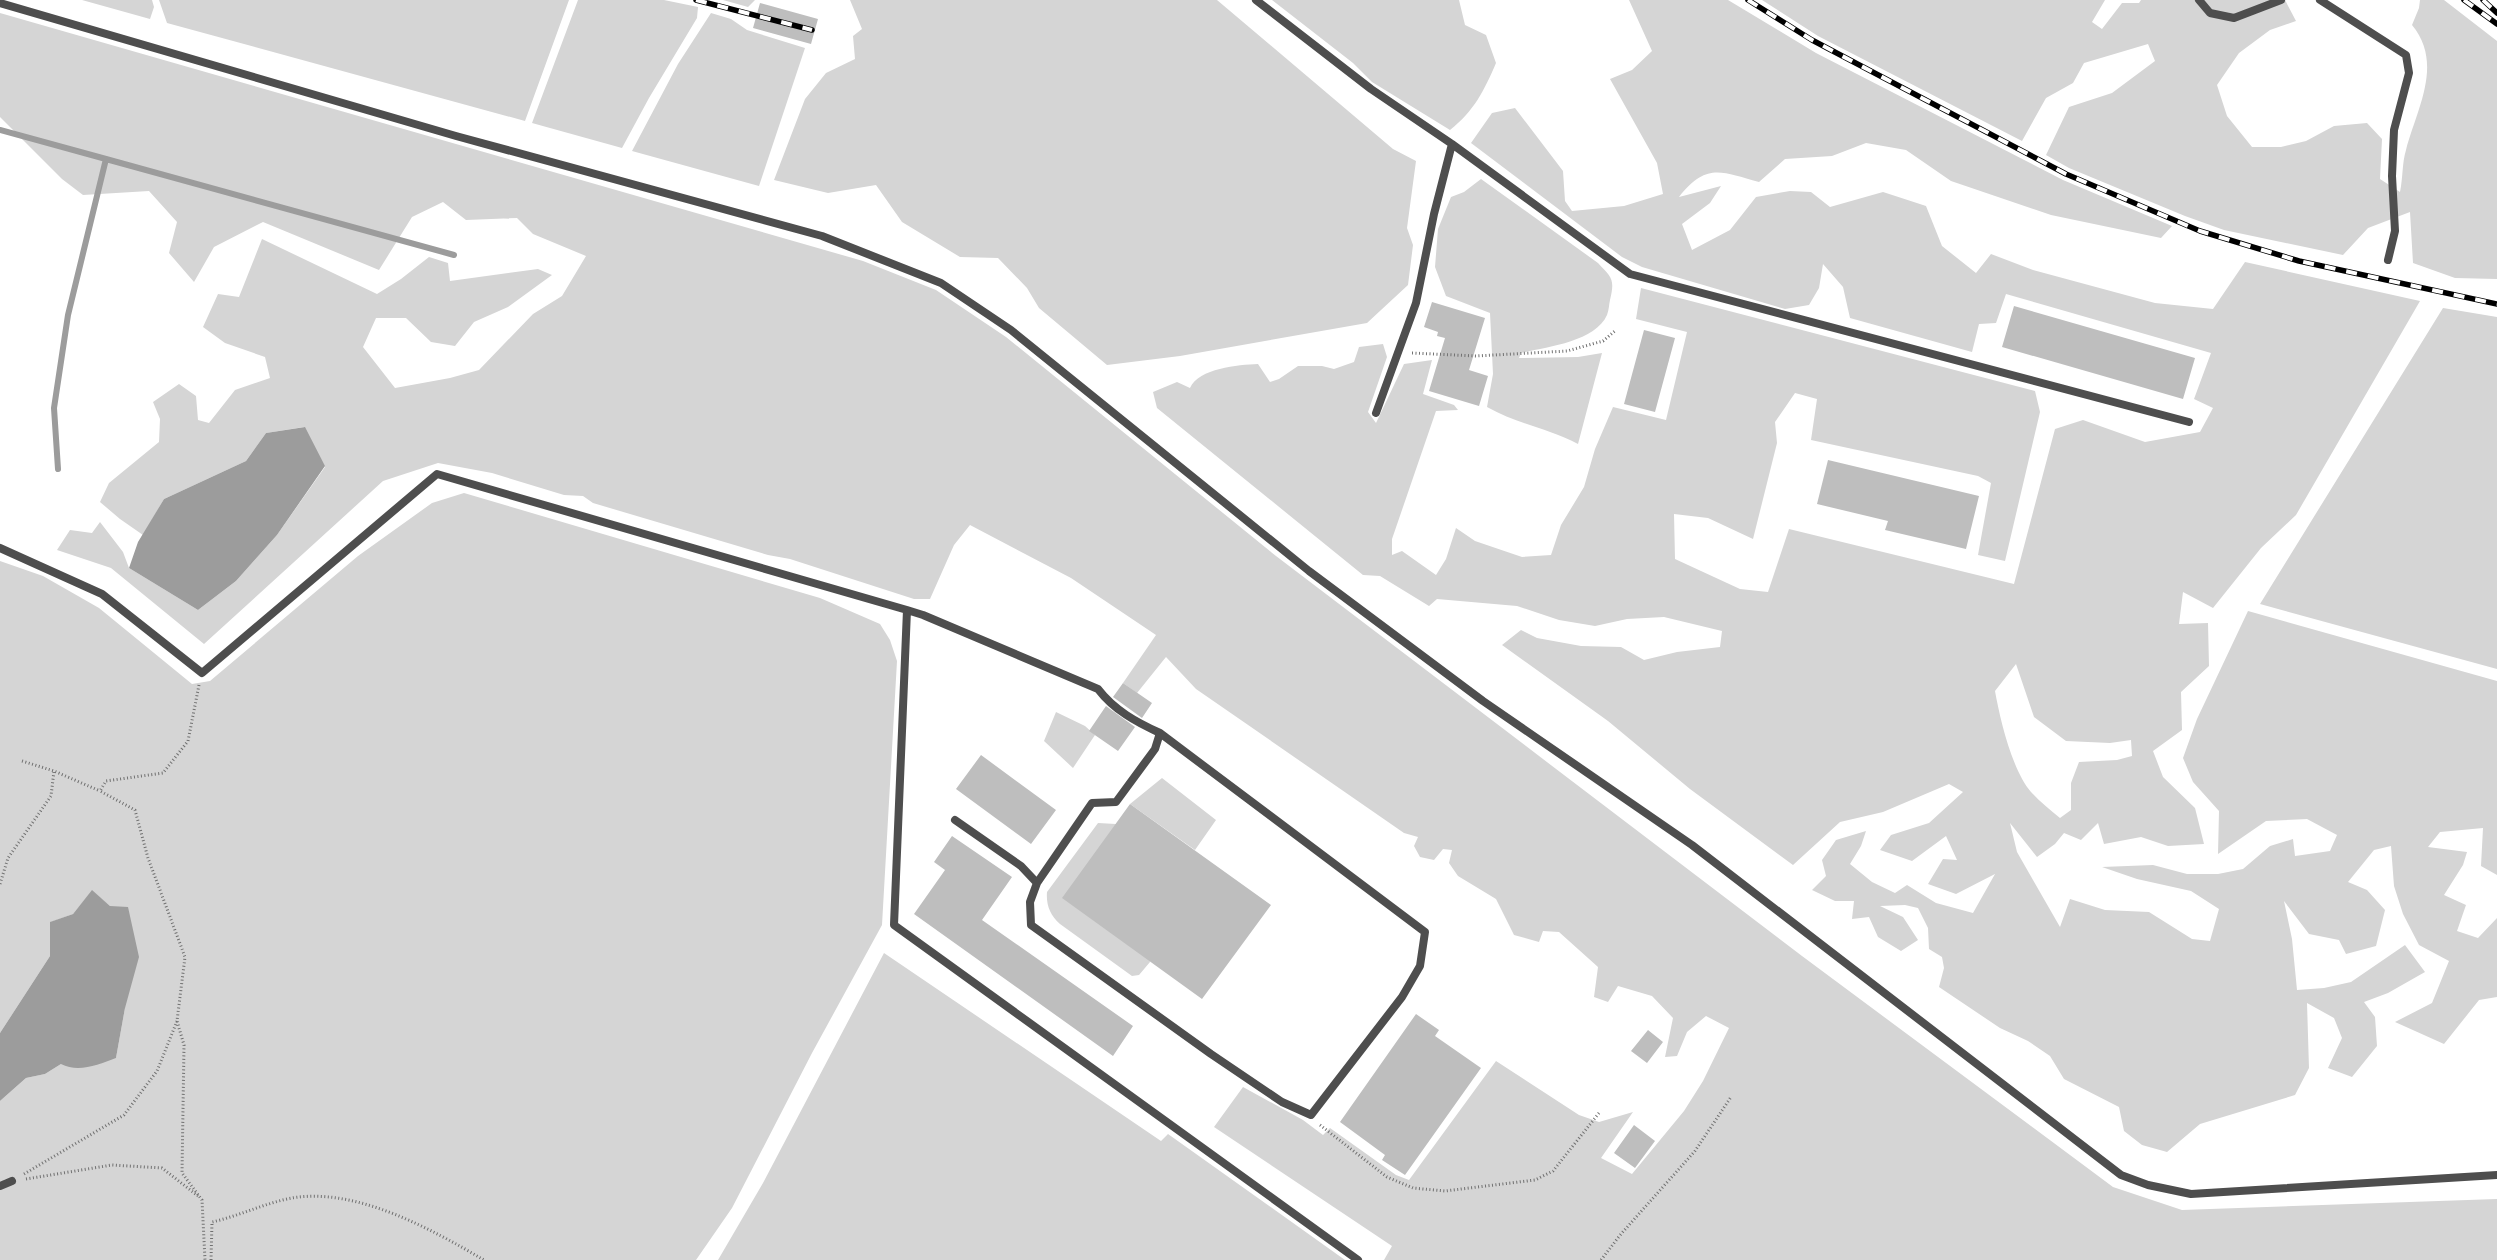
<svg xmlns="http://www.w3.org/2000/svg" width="2497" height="1260" viewBox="0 0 2497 1260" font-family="Roboto,sans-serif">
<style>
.green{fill:#d5d5d5;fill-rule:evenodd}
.water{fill:#9c9c9c}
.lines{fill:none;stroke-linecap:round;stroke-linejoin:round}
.stream{stroke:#9c9c9c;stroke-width:6}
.building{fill:#bebebe}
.path{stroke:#707070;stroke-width:3;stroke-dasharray:1 2.5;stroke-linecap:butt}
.lane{stroke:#4e4e4e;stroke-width:8}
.rail-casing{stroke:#000;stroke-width:5.5}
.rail{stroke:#fff;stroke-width:4;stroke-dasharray:11;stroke-linecap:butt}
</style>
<rect width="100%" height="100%" fill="#fff"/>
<path class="green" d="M82,0H152L154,7L150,19Z
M159,0H569L525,121L167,23Z
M578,0H664L698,7L697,18L649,98L622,148L532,123Z
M723,0H755L748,7Z
M850,0H1217L1393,149L1416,161L1407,228L1413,245L1408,285L1367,323L1180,356L1107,365L1039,308L1027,288L998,258L960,257L902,222L876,185L828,193L774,180L805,99L826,73L855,59L853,36L862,29Z
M1272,0H1459L1465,25L1486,35L1496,63C1484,91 1474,111 1450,130L1372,82L1353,63Z
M1629,0H1728L1816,53L2063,180L2172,226L2161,238L2051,215L1951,181L1906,150L1866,143L1832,156L1785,159L1759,182C1721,172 1707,162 1679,197L1721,186L1710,203L1682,224L1692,250L1730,230L1756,197L1790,191L1811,192L1830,207L1883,192L1926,206L1942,246L1976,273L1991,254L2033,270L2155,303L2213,309L2245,262L2420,301L2296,515L2261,548L2213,608L2183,592L2179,624L2208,623L2209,666L2181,692L2182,730L2153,751L2163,777L2195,808L2204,844L2168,846L2141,837L2104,844L2098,823L2081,840L2064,833L2055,844L2037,857L2010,823L2017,852L2060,927L2070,899L2105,910L2149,912L2192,939L2210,941L2219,909L2191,891L2137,879L2102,867L2153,865L2187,874H2218L2243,869L2270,846L2293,839L2295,856L2330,851L2337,835L2307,819L2266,821L2218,854L2219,811L2193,782L2183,758L2197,719L2248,611L2497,681V875L2481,866L2483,828L2440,832L2428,847L2467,852L2463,865L2444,895L2466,905L2457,931L2478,938L2497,918V997L2479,1000L2444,1044L2395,1022L2432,1003L2449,961L2419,945L2403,914L2394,886L2391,846L2374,850L2348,882L2367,890L2385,910L2376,946L2346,954L2339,940L2309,934L2284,901L2292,939L2297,990L2324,988L2351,982L2405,945L2425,972L2388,993L2364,1002L2375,1017L2377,1046L2352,1077L2328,1068L2342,1038L2334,1018L2307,1003L2309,1068L2295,1095L2200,1124L2167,1152L2142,1145L2124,1131L2119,1107L2064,1079L2050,1056L2028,1041L2000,1028L1939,987L1944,968L1942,957L1929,949L1928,928L1918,908L1905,905L1880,906L1903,917L1918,940L1901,951L1878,937L1869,917L1852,919L1854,901H1835L1812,890L1826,876L1822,860L1836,840L1866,831L1861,846L1850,864L1872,882L1895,893L1907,885L1936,903L1973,913L1995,874L1956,894L1928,884L1943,859L1957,860L1946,836L1912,861L1880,850L1891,835L1929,823L1963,792L1949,784L1883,812L1840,822L1793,865L1690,789L1608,721L1502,645L1521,630L1537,638L1581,646L1621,647L1644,660L1677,652L1720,647L1722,631L1664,617L1627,619L1595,626L1559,620L1517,606L1437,599L1429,606L1380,576L1363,575L1157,408L1153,392L1177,382L1190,388C1199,368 1238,365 1258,364L1270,382L1279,379L1298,366H1322L1334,369L1354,362L1359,347L1383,344L1387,357L1368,412L1376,423L1404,364L1432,360L1423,394L1454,405L1458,410L1436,411L1392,539V555L1402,551L1436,575L1446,559L1456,528L1475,541L1522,557L1551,555L1561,525L1584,487L1595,449L1613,407L1666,420L1687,332L1636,319L1641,288L2035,391L2040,412L2005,561L1978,555L1991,483L1978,476L1811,440L1817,399L1795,393L1775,422L1777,443L1753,539L1708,518L1674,514L1675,559L1740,589L1768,592L1789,529L2014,584L2055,429L2083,420L2145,442L2200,432L2213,408L2194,399L2211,353L2006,294L1996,323L1979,324L1972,352L1850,318L1843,287L1823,264L1819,288L1809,305L1785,309L1642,267L1622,257L1471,143L1492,113L1515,108L1563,171L1565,201L1572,211L1624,206L1663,194L1657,163L1610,79L1632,70L1652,51ZM2016,664L2034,717L2066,741L2110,743L2131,740L2132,756L2117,760L2079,762L2071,783V810L2060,818C2050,810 2039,801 2031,792C2012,770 2000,719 1995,691Z
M1762,0H2105L2092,22L2102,29L2122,3H2139L2141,0H2285L2296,21L2270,30L2239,53L2217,85L2227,116L2252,147H2281L2306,141L2334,126L2367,123L2382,139L2380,179L2400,192C2403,178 2402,163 2406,150C2417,108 2444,64 2412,25L2419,8L2420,0H2444L2497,41V279L2455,278L2413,263L2410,212L2368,228L2343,255L2224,230L2185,216L2069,168L2046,155L2069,107L2112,93L2155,61L2148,44L2084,63L2073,83L2046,98L2022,141L1818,36Z
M0,13L863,261L936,290L1006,337L1276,556L1802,956L2113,1187L2182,1210L2497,1199V1260H1384L1392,1246L1214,1127L1243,1087L1303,1120L1323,1135L1330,1128L1396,1175L1409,1180L1496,1061L1579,1115L1599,1122L1633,1112L1601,1158L1632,1174L1684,1111L1703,1081L1729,1028L1706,1016L1687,1032L1677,1056L1665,1057L1673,1018L1652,996L1618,986L1608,1002L1594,997L1598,967L1559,932L1543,931L1539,942L1514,935L1496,899L1458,876L1449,863L1452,850L1443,849L1434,860L1420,857L1414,846L1418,837L1404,833L1196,689L1166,657L1137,693L1123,683L1156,635L1071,578L970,525L954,545L930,599H914L790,559L768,555L593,503L583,496L564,495L492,473L438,463L383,481L204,644L111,568L57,550L70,530L92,533L100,522L123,552L129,568L198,610L236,581L277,535L325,467L304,427L266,433L246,461L164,499L143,535L120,519L100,502L109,483L159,442L160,419L153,402L179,384L196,396L198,420L209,423L235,390L270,378L265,357L225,343L203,327L218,294L239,297L262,239L377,294L401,279L429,257L448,263L450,281L538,269L552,275L508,307L474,322L455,346L431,342L406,318H376L363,347L395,388L450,378L479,370L533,314L562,296L586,256L533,234L517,218L466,220L443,202L412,217L379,270L263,222L214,247L194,282L169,253L177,222L149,191L83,195L62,179L0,117Z
M711,13L731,19L747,30L805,48L759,186L632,151L678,64Z
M1481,179L1598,263C1612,278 1615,279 1610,300C1609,304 1609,310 1607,315C1595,342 1546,347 1521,353L1519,358L1578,357L1602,353L1578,444C1547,428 1517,424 1487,407L1493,374L1490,313L1446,296L1435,267L1438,229L1451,197L1464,192Z
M2443,308L2497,317V669L2260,604Z
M464,493L820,598L880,624L890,640L897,661L882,925L812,1053L732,1208L696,1260H0V1101L26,1078L45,1074L61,1064L116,1058L125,1008L110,906L92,891L73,914L51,922L50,956L0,1033V561L43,576L99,608L192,684L210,681L358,556L432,503Z
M1056,712L1085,726L1095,735L1073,768L1044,741Z
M1162,778L1216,820L1195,850L1130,804Z
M1098,823L1116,824L1150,962L1139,975L1132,976L1060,924C1050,915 1046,905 1047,892Z
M884,953L1161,1141L1168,1134L1345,1260H718L763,1183Z"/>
<path class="water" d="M305,427L325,466L277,535L236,581L198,610L129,568L138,542L164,499L246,461L266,433Z
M92,890L110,906L128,907L139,957L125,1008L116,1058C98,1065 78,1073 61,1064L45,1074L26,1078L0,1101V1033L50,956V922L73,914Z"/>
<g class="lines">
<path class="stream" d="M0,130L106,159L68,315L54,408L58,469
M106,159L454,255"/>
</g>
<path class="building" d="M760,3L818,19L811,44L753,28Z
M1432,302L1485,318L1469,370L1488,376L1479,406L1429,391L1445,338L1437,336L1438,332L1424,327Z
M2014,306L2195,358L2183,399L2002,347Z
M1644,330L1675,338L1655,412L1624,404Z
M1828,460L1979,496L1966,549L1885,530L1888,521L1817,504Z
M1123,683L1152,703L1142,718L1113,697Z
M1106,706L1135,727L1118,751L1089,731Z
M981,755L1056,810L1031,844L956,789Z
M1130,804L1271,905L1202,999L1062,898Z
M952,836L1012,877L982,920L1133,1026L1113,1056L914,914L945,870L934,862Z
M1416,1014L1439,1030L1435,1036L1481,1068L1405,1175L1382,1160L1385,1155L1340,1122Z
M1648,1030L1663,1042L1647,1063L1631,1051Z
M1634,1125L1655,1141L1635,1168L1614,1153Z"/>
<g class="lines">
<path class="path" d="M1412,353L1476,356L1567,351L1603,341L1616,330
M199,685L188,741L163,773L106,781L100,791L135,810L148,858L185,957L177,1021L184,1045L182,1173L202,1200L205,1260
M22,761L54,771L100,791
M0,884L8,858L51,796L54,771
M1320,1125L1387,1177L1413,1188L1445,1191L1535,1180L1553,1171L1599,1113
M24,1174L124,1115L157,1071L177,1021
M26,1179L112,1165L162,1168L198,1196
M211,1260L212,1222C239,1216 265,1203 292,1198C356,1187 431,1229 484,1260
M1601,1260L1621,1234L1695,1151L1731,1097"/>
<path class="lane" d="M1256,0L1371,89L1452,144L1434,214L1416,303L1376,413
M2199,0L2210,13L2234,18L2281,0
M2320,0L2406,55L2409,73L2394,130L2392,176L2395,231L2388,260
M0,3L456,136L822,236L941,283L1011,330L1309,571L1483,701L1692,845L2121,1175L2148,1185L2191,1194L2497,1175
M1452,144L1630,274L2189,422
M0,548L102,594L202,673L437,474L907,610L894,925L1358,1260
M907,610L923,615L1098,689C1114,710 1136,722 1160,733L1425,932L1420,966L1402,997L1311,1115L1282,1102L1211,1054L1031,925L1030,902L1037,883L1021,866L955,820
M1037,883L1092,803L1116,802L1155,749L1160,733
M0,1186L12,1181"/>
<g class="rail-casing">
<path id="rail" d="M696,0L812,30
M1748,0L1812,40L2066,174L2200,231L2299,261L2497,304
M2464,0L2497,24
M2483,0L2497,13"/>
</g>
<use href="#rail" class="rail"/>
</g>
</svg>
